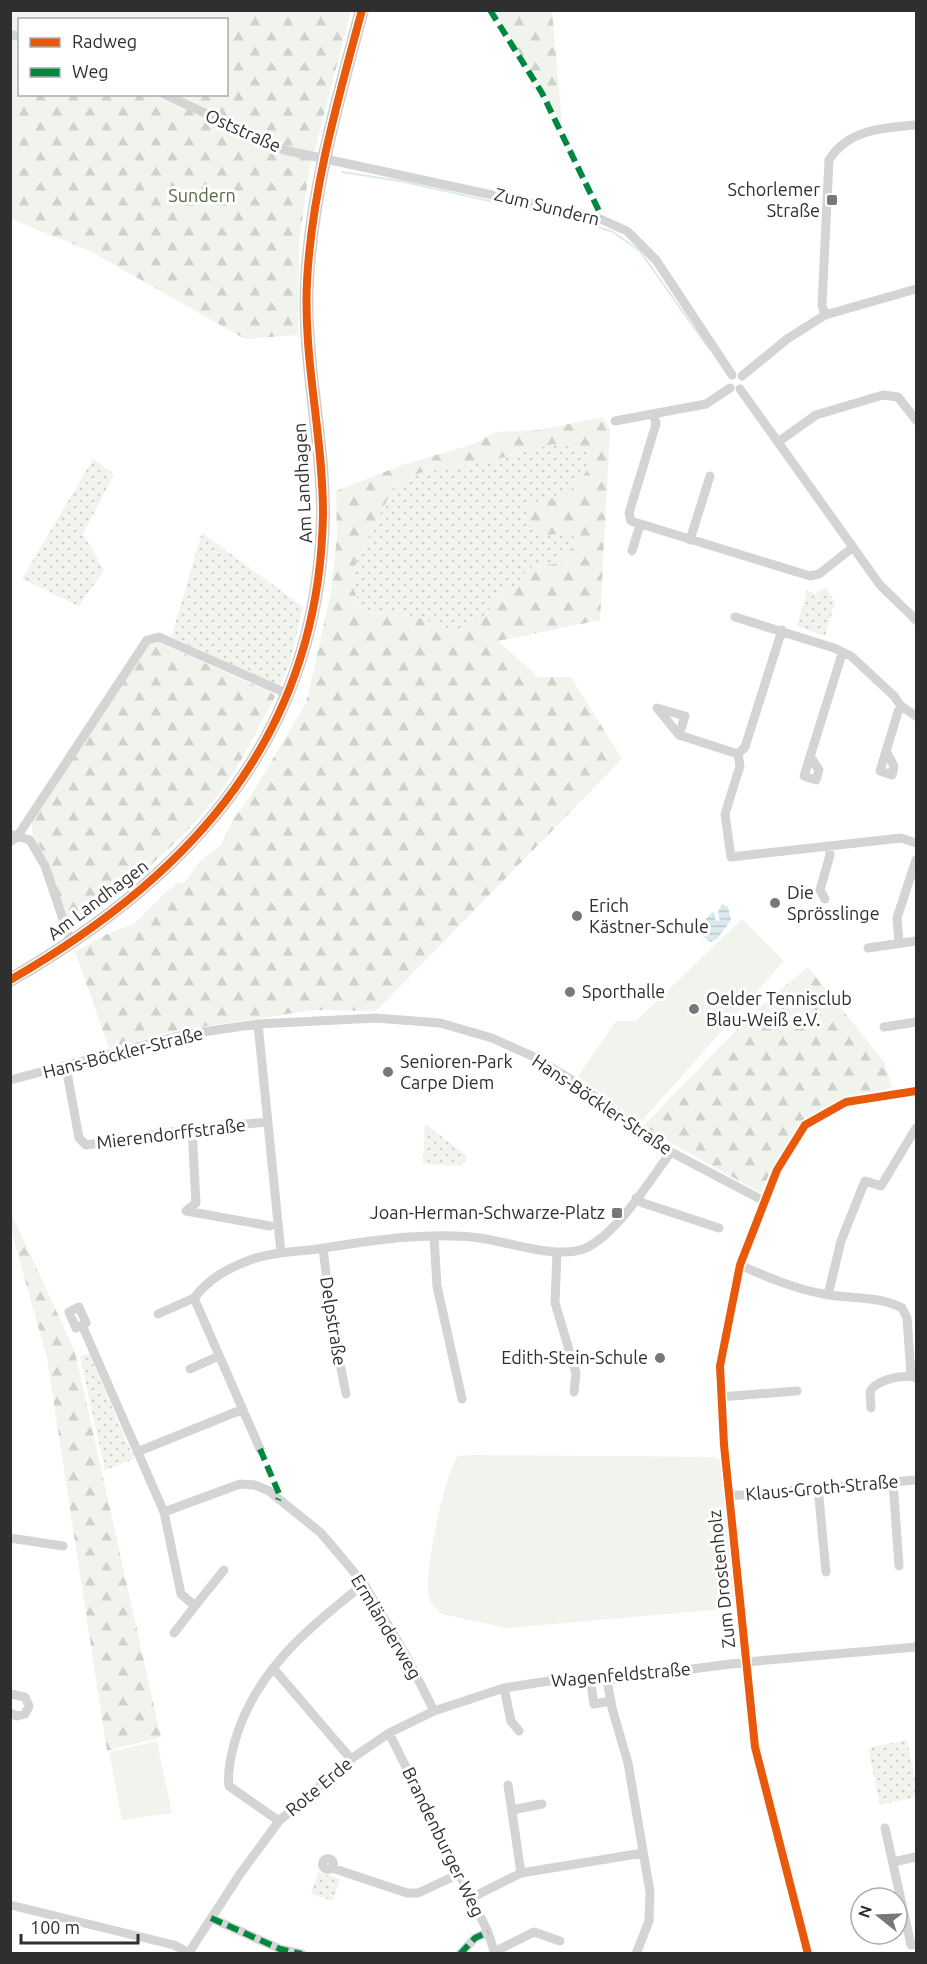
<svg xmlns="http://www.w3.org/2000/svg" width="927" height="1964" viewBox="0 0 927 1964" font-family="Ubuntu,sans-serif">
<style>
.grass{fill:url(#grass-dots)}
.forest{fill:url(#forest-firs);fill-rule:evenodd}
.garden{fill:#f1f4ed}
.water{fill:url(#water-rules)}
.lines{fill:none;stroke-linecap:round;stroke-linejoin:round}
.stream{stroke:#dbe9f0;stroke-width:2}
.street{stroke:#d4d4d4;stroke-width:9}
.secondary{stroke:#cdcdcd;stroke-width:14}
.quiet{stroke:#00873e;stroke-width:6;stroke-dasharray:12 6;stroke-linecap:butt}
.cycleway-casing{stroke:#fff;stroke-width:11}
.cycleway{stroke:#e8590c;stroke-width:8}
.poi-dot{fill:#787878;stroke:#fff;stroke-width:2}
.labels{text-anchor:middle;stroke-width:6;stroke-linejoin:round;paint-order:stroke}
.street-label{font-size:18px;fill:#2f2f2f;stroke:#fff}
.poi-label{font-size:18px;fill:#2f2f2f;stroke:#fff;text-anchor:start}
.park-label{font-size:18px;fill:#55683f;stroke:#fff}
</style>
<defs>
<pattern id="grass-dots" width="8" height="8" patternUnits="userSpaceOnUse" patternTransform="scale(1.5)"><rect width="8" height="8" fill="#f1f4ed"/><path d="M2 2h.1M6 6h.1" fill="none" stroke="#cfd2cc" stroke-width="1.8" stroke-linecap="round"/></pattern>
<pattern id="forest-firs" width="22" height="20" patternUnits="userSpaceOnUse" patternTransform="scale(1.5)"><rect width="22" height="20" fill="#f1f4ed"/><path d="M5 1l3.5 6h-7zM16 11l3.5 6h-7z" fill="#cfd2cc"/></pattern>
<pattern id="water-rules" width="6" height="5" patternUnits="userSpaceOnUse" patternTransform="scale(1.5)"><rect width="6" height="5" fill="#dbe9f0"/><path d="M0 2.5h6" fill="none" stroke="#bcc8ce"/></pattern>
</defs>
<rect width="100%" height="100%" fill="#fff"/>
<path class="grass" d="M553,444L586,449L590,466L570,494L531,504L541,535L569,534L580,539L559,563L529,568L515,587L505,589L483,617L456,633C423,616 398,614 362,611L351,582L357,560L393,488L419,473L490,461Z
M93,459L114,474L83,534L104,570L79,606L22,579Z
M202,533L303,607L289,665L280,686L171,637Z
M826,587L835,602L825,636L797,626L807,591L816,594Z
M425,1124L467,1156L462,1166L423,1164Z
M89,1353L134,1459L105,1470L80,1357Z
M907,1740L916,1783V1797L880,1805L868,1748Z
M318,1872L340,1879L333,1901L311,1894Z"/>
<path class="forest" d="M10,11H351L309,172L299,241L298,335L245,339L90,251L11,219ZM20,20H226V94H20Z
M494,11H552L562,123Z
M603,417L610,429L600,620L498,641L538,677H571L622,759L376,1011L314,1010L180,1030L109,1048L75,952L107,934L134,924L164,894L176,884L185,882L201,860L221,845L232,821L252,794L306,703L331,593L337,536L336,491L402,465L474,444L495,432L539,430ZM553,444L586,449L590,466L570,494L531,504L527,515L541,535L569,534L579,539L559,563L529,568L515,587L505,589L483,617L456,633C418,614 402,615 362,611L351,582L357,560L393,488L419,473L490,461Z
M156,641L276,695C258,728 241,765 218,795C177,847 128,886 75,925L67,923L49,866L32,832V821L149,644Z
M808,967L885,1063L892,1088C877,1091 861,1093 846,1098C803,1111 777,1154 761,1193L642,1127L756,1010Z
M10,1210L75,1352L161,1737L107,1751L47,1358L11,1230Z"/>
<path class="garden" d="M742,919L784,961L640,1123L578,1076L616,1021H636Z
M470,1455L715,1457L720,1460L735,1608L507,1628L441,1614C438,1609 431,1604 429,1598C422,1579 445,1472 458,1456Z
M157,1741L172,1813L122,1820L109,1752Z"/>
<path class="water" d="M722,904L728,907L731,920L717,939L710,942L701,935L700,926L712,912L715,914V920L720,921L718,912Z"/>
<g class="lines">
<path class="stream" d="M342,172L400,181L580,221L613,232L640,251L709,349"/>
<path class="street" d="M10,34L20,37
M164,94L284,150L598,218L627,231L656,260L732,375
M825,315L822,305L829,160C848,129 883,128 916,125
M742,376L787,339L825,315L916,289
M740,389L880,585L916,620
M654,414L656,424L629,513L631,521L810,576L819,574L852,548
M615,421L706,404L730,388
M778,442L816,415L883,395L898,397L916,420
M690,540L710,476
M632,551L640,525
M735,617L834,648L851,656L894,696L901,706L916,716
M679,735L685,716L657,708L679,735L738,754
M886,751L894,766L892,775L880,771L898,712L901,706
M738,754L740,766L725,814L731,857L901,838L916,843
M738,754L745,747L782,630
M810,756L819,770L816,780L804,776L842,654
M10,834L30,840L45,866L71,943
M10,842L17,837L147,640L159,637L288,694
M825,899L820,890L830,855L829,846
M899,943L897,918L916,860
M868,948L916,941
M258,1024L281,1253
M884,1027L916,1022
M66,1067L79,1138L86,1145L192,1129L267,1122
M10,1080L182,1035L258,1024L376,1018L440,1023L492,1038L532,1056L572,1080L671,1152L764,1201
M192,1129L196,1203L186,1211L270,1226
M636,1198L643,1203L719,1228
M434,1237L437,1286L462,1399
M323,1248L332,1323L346,1394
M557,1252L555,1303L576,1373L574,1392
M740,1265C767,1277 795,1289 824,1294C848,1299 881,1296 902,1308L907,1318L911,1375
M828,1295L841,1241L865,1181L881,1186L916,1128
M158,1314L194,1298
M82,1325L76,1328L69,1312L79,1307L86,1323L82,1325L164,1512L181,1594L195,1606L174,1633
M190,1369L219,1356
M720,1397L797,1391
M871,1408L870,1392C875,1380 905,1373 916,1378
M260,1449L194,1298C210,1278 226,1269 250,1260C271,1252 295,1252 317,1249C370,1241 427,1231 480,1238C509,1242 561,1261 588,1247C620,1230 649,1181 671,1152
M137,1452L241,1410
M893,1481L899,1566
M818,1487L826,1572
M728,1496L916,1480
M164,1512L240,1484L255,1485L269,1491L321,1533L364,1584L407,1657L434,1711
M10,1538L63,1546
M195,1606L224,1570
M273,1668L351,1759
M590,1678L594,1704L611,1701
M607,1680L612,1708L628,1763L650,1892L649,1921L636,1954
M504,1688L511,1721L519,1731
M10,1694L25,1697L29,1706L25,1714L17,1716L10,1713
M389,1733L488,1932L495,1954
M508,1785L521,1873
M512,1810L542,1804
M279,1821L229,1786C227,1771 231,1755 235,1741C255,1671 310,1626 364,1584
M885,1828L911,1945L916,1944
M322.5 1864a5.5 5.5 0 1 1 11 0a5.5 5.5 0 1 1-11 0Z
M893,1862L916,1857
M332,1868L407,1893H418L459,1874
M471,1898L521,1873L643,1853
M10,1905L174,1945L189,1953
M211,1918L280,1949L302,1954
M494,1952L534,1932L560,1941
M188,1954L240,1874L279,1821L351,1759L389,1733L434,1711L504,1688L568,1678L607,1680L746,1662L916,1647
M460,1954L475,1938L488,1932
M808,1954L755,1747L724,1445L720,1366L740,1265L777,1170L805,1125L846,1102L916,1091"/>
<path class="secondary" d="M10,980C193,875 320,733 323,513C323,435 303,359 307,281C312,189 338,99 362,10"/>
<path class="quiet" d="M490,10L542,93L599,211L598,218
M260,1449L280,1496L278,1500
M211,1918L280,1949L302,1954
M460,1954L475,1938L488,1932"/>
<g class="cycleway-casing">
<path id="cycleway" d="M10,980C193,875 320,733 323,513C323,435 303,359 307,281C312,189 338,99 362,10
M808,1954L755,1747L724,1445L720,1366L740,1265L777,1170L805,1125L846,1102L916,1091"/>
</g>
<use href="#cycleway" class="cycleway"/>
</g>
<g class="poi-dot">
<rect x="826" y="194" width="12" height="12" rx="3"/>
<circle cx="775" cy="903" r="6"/>
<circle cx="577" cy="916" r="6"/>
<circle cx="570" cy="992" r="6"/>
<circle cx="694" cy="1009" r="6"/>
<circle cx="388" cy="1072" r="6"/>
<rect x="611" y="1207" width="12" height="12" rx="3"/>
<circle cx="660" cy="1358" r="6"/>
</g>
<g class="labels">
<g class="street-label">
<text transform="translate(243 131) rotate(24)" y="6">Oststraße</text>
<text transform="translate(547 207) rotate(14)" y="6">Zum Sundern</text>
<text transform="translate(303 483) rotate(-93)" y="6">Am Landhagen</text>
<text transform="translate(98 900) rotate(-37)" y="6">Am Landhagen</text>
<text transform="translate(123 1053) rotate(-14)" y="6">Hans-Böckler-Straße</text>
<text transform="translate(602 1105) rotate(34)" y="6">Hans-Böckler-Straße</text>
<text transform="translate(171 1134) rotate(-7)" y="6">Mierendorffstraße</text>
<text transform="translate(333 1321) rotate(81)" y="6">Delpstraße</text>
<text transform="translate(822 1488) rotate(-5)" y="6">Klaus-Groth-Straße</text>
<text transform="translate(722 1579) rotate(-96)" y="6">Zum Drostenholz</text>
<text transform="translate(386 1627) rotate(59)" y="6">Ermländerweg</text>
<text transform="translate(621 1675) rotate(-5)" y="6">Wagenfeldstraße</text>
<text transform="translate(319 1787) rotate(-40)" y="6">Rote Erde</text>
<text transform="translate(443 1842) rotate(64)" y="6">Brandenburger Weg</text>
</g>
<g class="poi-label">
<text x="820" y="196" text-anchor="end">Schorlemer<tspan x="820" dy="21">Straße</tspan></text>
<text x="787" y="899">Die<tspan x="787" dy="21">Sprösslinge</tspan></text>
<text x="589" y="912">Erich<tspan x="589" dy="21">Kästner-Schule</tspan></text>
<text x="582" y="998">Sporthalle</text>
<text x="706" y="1005">Oelder Tennisclub<tspan x="706" dy="21">Blau-Weiß e.V.</tspan></text>
<text x="400" y="1068">Senioren-Park<tspan x="400" dy="21">Carpe Diem</tspan></text>
<text x="605" y="1219" text-anchor="end">Joan-Herman-Schwarze-Platz</text>
<text x="648" y="1364" text-anchor="end">Edith-Stein-Schule</text>
</g>
<g class="park-label">
<text x="202" y="202">Sundern</text>
</g>
</g>
<rect width="927" height="1964" fill="none" stroke="#2f2f2f" stroke-width="24"/>
<rect x="18" y="18" width="210" height="78" fill="#ffffff" stroke="#acacac" stroke-width="1.5"/>
<rect x="30" y="38" width="30" height="9" fill="#e8590c" stroke="#acacac" stroke-width="1.5"/>
<text x="72" y="48" font-size="18" fill="#2f2f2f">Radweg</text>
<rect x="30" y="68" width="30" height="9" fill="#00873e" stroke="#acacac" stroke-width="1.5"/>
<text x="72" y="78" font-size="18" fill="#2f2f2f">Weg</text>
<g transform="translate(879 1916) rotate(288)"><circle r="28" fill="#ffffff" stroke="#acacac" stroke-width="1.5"/>
<path d="M0-4.5L10 22L0 15L-10 22Z" fill="#787878"/>
<text y="-9" font-size="16" font-weight="bold" text-anchor="middle" fill="#2f2f2f">N</text>
</g>
<path d="M21 1934v9h117v-9" fill="none" stroke="#2f2f2f" stroke-width="3"/>
<text x="30" y="1934" font-size="18" fill="#2f2f2f" stroke="#ffffff" stroke-width="4.5" paint-order="stroke">100 m</text>
</svg>
